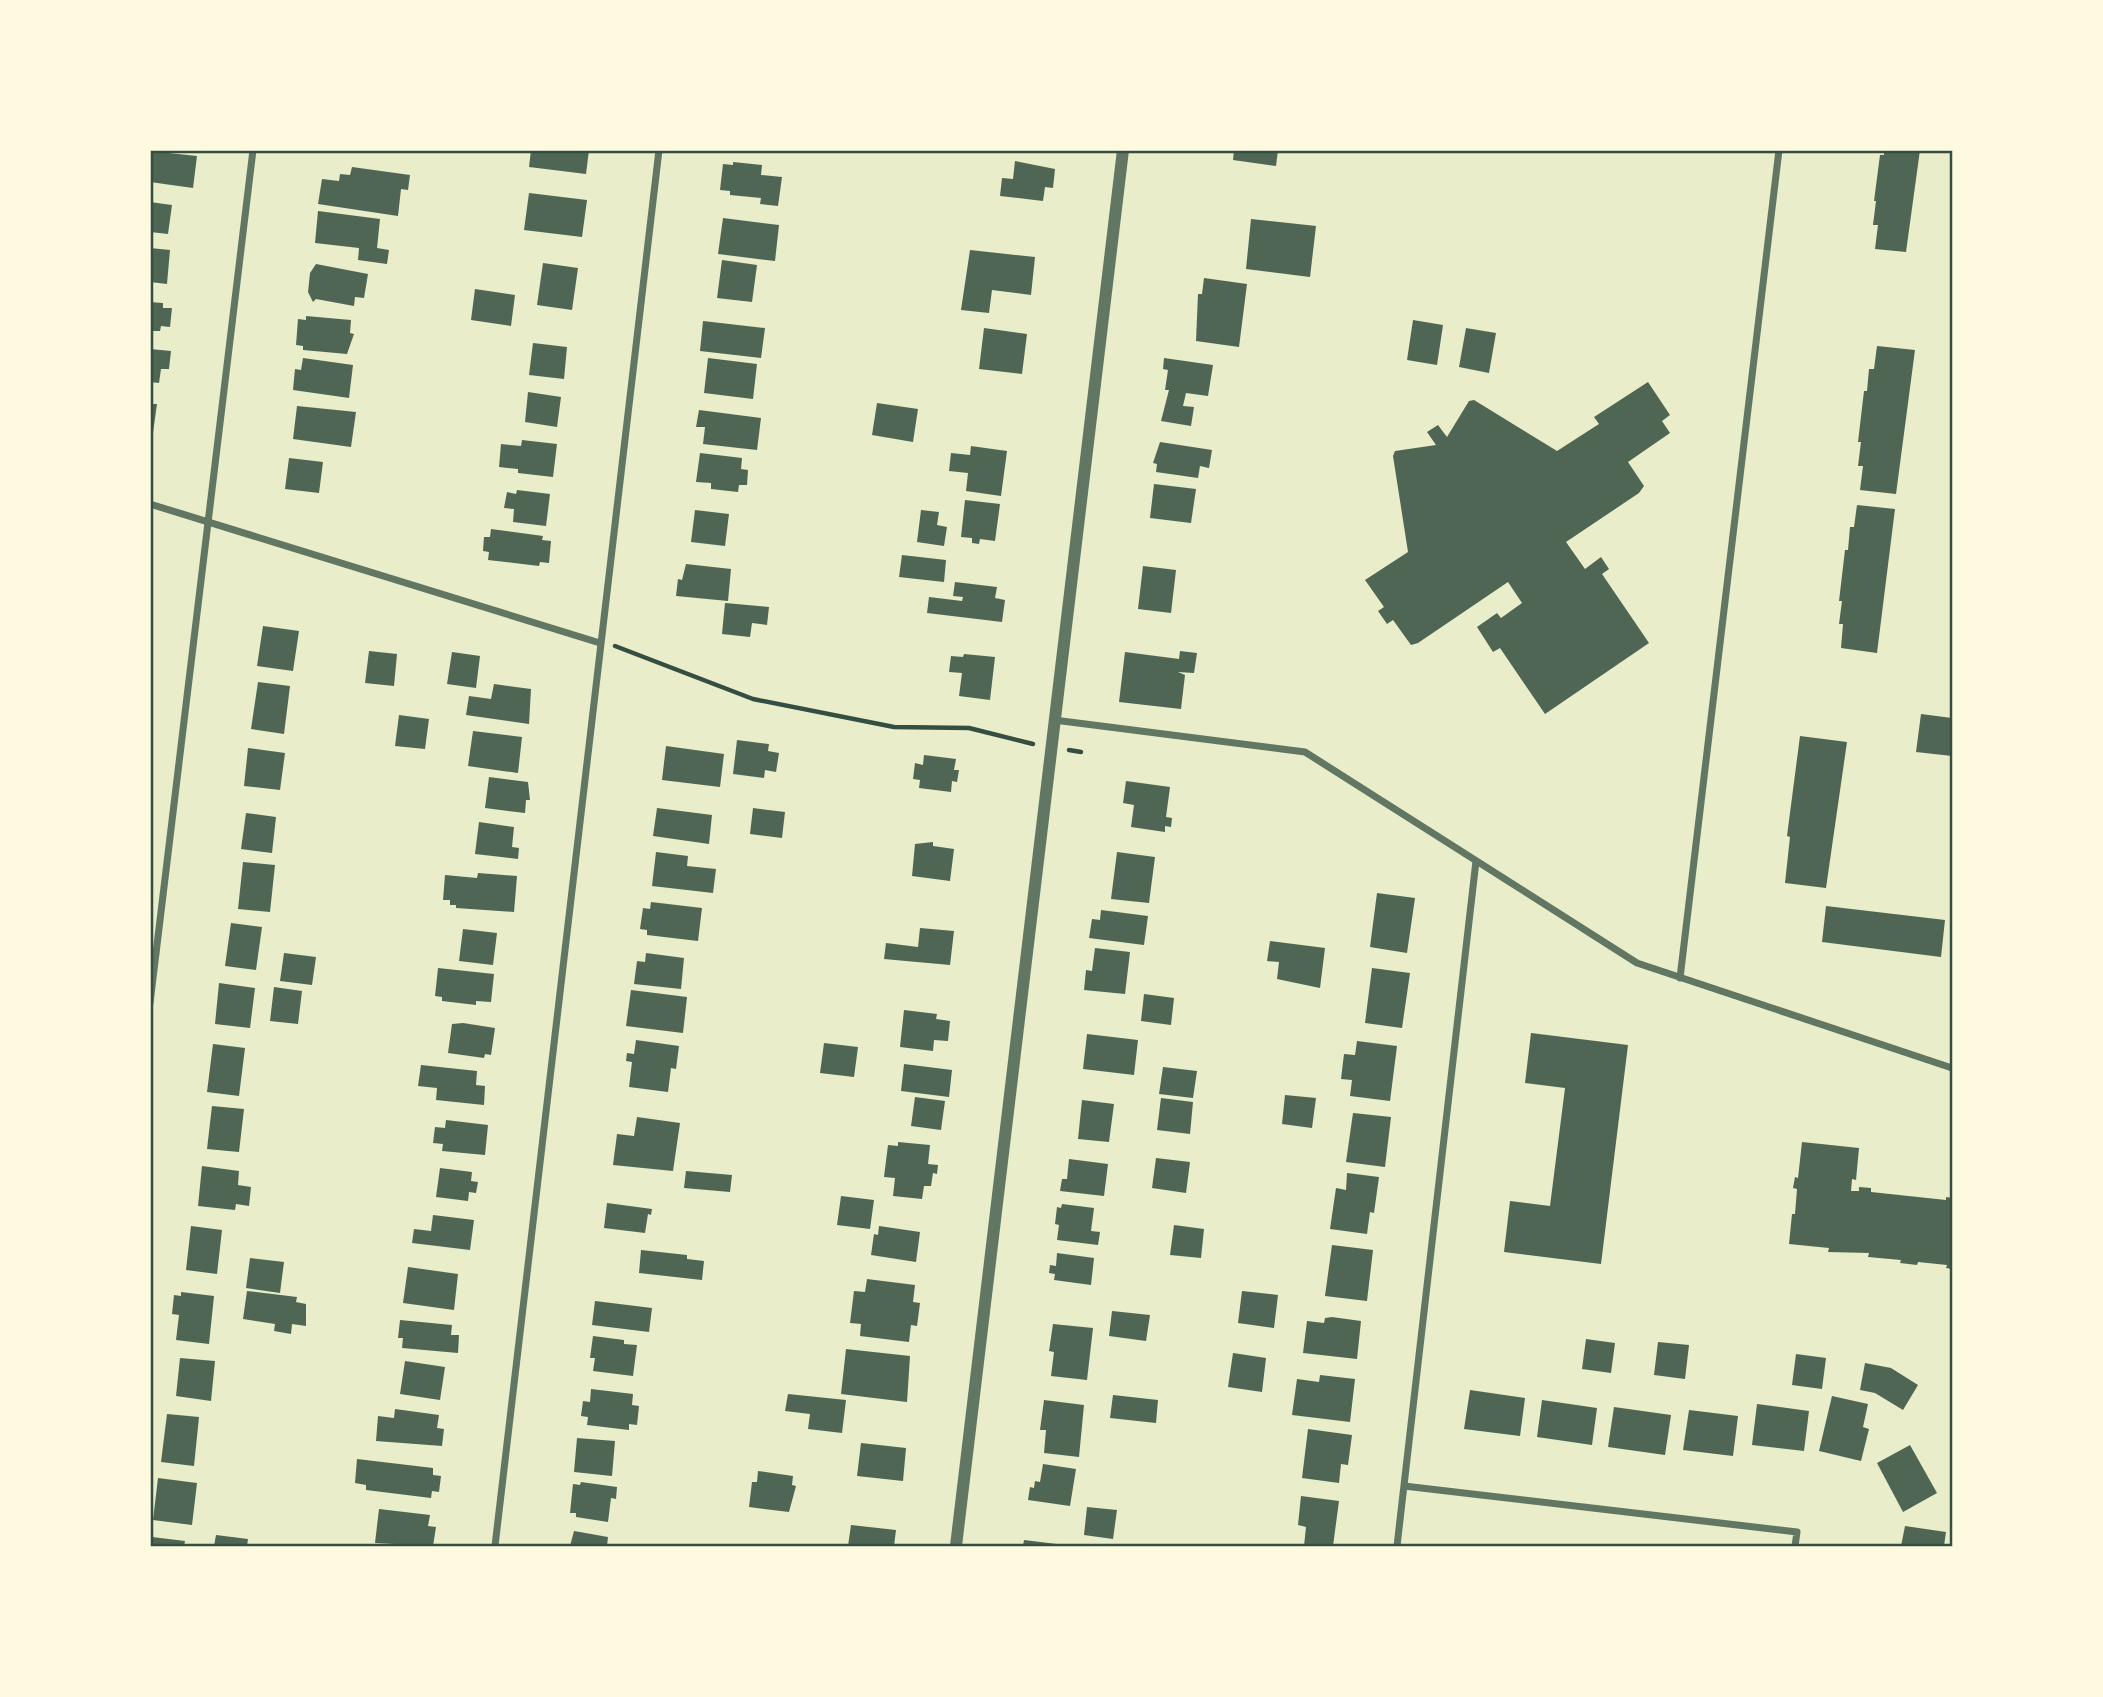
<svg xmlns="http://www.w3.org/2000/svg" width="2103" height="1697" viewBox="0 0 2103 1697" font-family="Bitter,serif">
<style>
.building{fill:#4f6655}
.lines{fill:none;stroke-linecap:round;stroke-linejoin:round}
.path{stroke:#344e41;stroke-width:4.5}
.minor{stroke:#617663;stroke-width:7}
.tertiary{stroke:#617663;stroke-width:12}
.neatline{fill:none;stroke:#344e41;stroke-width:2.5}
</style>
<rect width="100%" height="100%" fill="#e9edc9"/>
<path class="building" d="M531,150H589L586,174L529,167Z
M1234,150H1278L1276,166L1233,160Z
M1884,150H1920L1906,252L1875,249L1878,225H1873L1876,201H1874L1880,155H1884Z
M150,151L197,156L193,188L150,182Z
M1015,161L1055,169L1053,188L1045,187L1043,201L1000,196L1002,178L1013,179Z
M733,162L762,165L761,175L782,177L778,206L760,204L761,198L730,195V191L720,190L723,164L733,165Z
M352,167L410,175L408,190L401,189L398,216L318,204L322,179L339,181L340,174L350,175Z
M529,193L587,200L582,237L524,230Z
M150,202L172,205L168,234L150,232Z
M318,211L380,219L377,248L389,250L387,264L358,260L359,248L315,243Z
M723,218L779,225L775,261L718,254Z
M1251,219L1316,226L1310,277L1246,269Z
M150,248L170,250L167,284L150,282Z
M970,250L1035,257L1031,295L992,290L989,313L961,310Z
M722,260L757,265L752,302L717,298Z
M543,263L578,268L572,310L537,305Z
M316,264L368,274L364,298L355,297L354,306L316,299L313,302L308,292L310,273Z
M1204,278L1247,284L1239,347L1196,341L1198,294H1202Z
M475,289L515,295L511,326L471,320Z
M150,302L163,303V308H172L170,327L161,326L160,331H150Z
M306,316L351,320L350,333L354,334L347,354L303,350V346L296,345L298,319L306,320Z
M1413,320L1443,325L1437,365L1407,360Z
M703,321L765,328L761,358L700,351Z
M984,328L1027,334L1022,374L979,369Z
M1466,328L1496,333L1489,373L1459,367Z
M533,343L567,347L564,379L529,375Z
M1877,346L1915,350L1896,494L1860,490L1863,466H1858L1861,442H1858L1864,391H1867L1869,369H1874Z
M150,349L171,351L169,369H161L159,383L150,382Z
M303,358L353,365L349,398L293,390L295,369L301,370Z
M708,358L757,364L753,399L704,393Z
M1164,358L1213,365L1208,396L1186,393L1183,406L1194,407L1191,426L1161,421L1169,390H1165L1168,370L1163,369Z
M1648,382L1670,415L1662,421L1670,433L1628,462L1644,486L1639,493L1566,542L1585,569L1601,557L1609,569L1602,574L1649,643L1545,714L1500,648L1493,652L1477,627L1497,613L1501,618L1522,603L1508,582L1418,643L1411,645L1393,620L1387,624L1378,611L1384,607L1365,580L1408,552L1393,456L1395,451L1436,445L1427,432L1438,425L1447,437L1469,401L1474,400L1557,451L1599,424L1594,417Z
M528,392L561,397L557,427L525,422Z
M877,403L918,409L913,442L872,435Z
M150,404H157L152,440L150,439Z
M297,406L356,412L351,447L293,439Z
M699,410L761,418L757,450L703,444L705,427H696Z
M522,440L557,444L553,477L518,473V469L499,467L501,444L521,446Z
M1160,442L1212,450L1209,468L1200,466L1198,478L1156,472L1157,464L1153,463Z
M971,446L1007,451L1001,496L966,491L968,473L949,471L951,453L970,455Z
M700,453L742,458L741,469L748,470L747,485H739L738,492L711,489V483L696,482Z
M289,458L323,462L319,493L285,489Z
M1154,484L1196,489L1191,523L1150,518Z
M517,490L550,494L546,526L513,522L514,509L504,508L507,492L516,494Z
M965,500L1000,504L995,541L980,539L979,544L972,543V538L961,537Z
M1857,505L1895,509L1877,653L1841,648L1843,624H1839L1842,601H1839L1845,550H1848L1850,527H1854Z
M695,510L729,514L725,546L691,542Z
M921,510L939,512L937,525L947,527L944,546L917,542Z
M491,529L543,536L542,540L551,541L549,563L540,562L539,566L488,560L489,552L483,551L484,537H490Z
M902,555L946,560L944,582L899,577Z
M686,564L731,569L728,601L676,596L678,579L682,580Z
M1143,566L1176,570L1171,613L1138,609Z
M955,582L997,587L995,598L1005,600L1002,622L927,613L929,597L962,601L963,597L953,596Z
M725,603L769,607L767,625L752,623L750,637L722,634Z
M263,626L299,631L293,671L257,666Z
M369,651L397,654L394,686L365,683Z
M1180,651L1197,653L1194,673L1178,672L1185,675L1181,709L1119,702L1125,652L1179,659Z
M452,652L480,656L476,688L447,684Z
M964,654L995,657L990,700L959,696L962,673L949,672L951,656L963,657Z
M258,682L290,686L284,734L251,729Z
M494,684L531,689L529,724L466,715L469,696L491,699Z
M1921,714L1952,718V756L1916,752Z
M399,715L429,719L425,749L395,746Z
M473,731L522,737L518,773L468,766Z
M1800,736L1847,742L1826,888L1785,883L1790,837L1787,836Z
M737,740L769,744L768,751L779,753L776,772L765,770L764,778L733,774Z
M666,746L724,754L720,787L662,780Z
M248,748L285,753L280,790L244,786Z
M924,755L956,759L954,770H959L957,782L952,781L951,792L919,788L920,780L913,779L915,763L923,765Z
M489,777L528,782L530,800H526L525,813L485,808Z
M1126,781L1170,787L1166,817L1172,818L1171,827L1165,826V832L1131,827L1134,805L1123,803Z
M657,808L712,815L709,844L653,836Z
M753,808L785,812L782,838L750,834Z
M246,813L276,817L272,853L241,849Z
M479,822L514,827L512,847L519,848L518,859L475,854Z
M933,842V846L954,849L950,881L912,876L915,844Z
M656,852L688,856L687,866L716,869L713,893L652,886Z
M1117,852L1155,857L1149,903L1111,899Z
M243,862L275,865L270,912L238,909Z
M478,873L517,876L514,912L456,908V905H450V900H443L445,875L477,878Z
M1377,893L1415,898L1407,953L1370,947Z
M651,902L702,908L698,941L647,935V930L640,929L643,908L650,909Z
M1826,906L1945,920L1941,957L1822,942Z
M1101,910L1148,916L1144,945L1089,938L1092,919L1100,920Z
M231,923L262,927L256,970L225,966Z
M920,928L954,931L950,965L884,959L886,943L918,947Z
M463,929L497,933L493,965L459,961Z
M1270,941L1325,948L1320,988L1277,979L1279,962L1267,961Z
M1095,948L1130,952L1125,994L1084,990L1086,970L1092,971Z
M284,953L316,957L312,985L280,981Z
M646,953L684,958L681,989L634,984L637,961L645,962Z
M438,968L494,974L491,1002L476,1001V1005L442,1001V997L435,996Z
M1372,968L1410,973L1402,1028L1365,1023Z
M219,983L255,988L250,1028L215,1024Z
M274,987L302,991L298,1024L270,1021Z
M631,990L687,997L683,1033L626,1026Z
M1144,994L1174,998L1171,1025L1141,1021Z
M904,1010L937,1014L936,1019L950,1021L948,1041L934,1040L933,1051L900,1047Z
M463,1023L495,1028L491,1055L485,1054L484,1058L448,1053L452,1024Z
M1531,1033L1628,1045L1601,1264L1504,1252L1510,1201L1550,1206L1565,1088L1525,1083Z
M1087,1034L1138,1040L1134,1075L1083,1069Z
M636,1040L679,1046L676,1069L671,1068L668,1092L629,1087L632,1062L626,1061L627,1053L634,1054Z
M1357,1041L1397,1046L1390,1101L1350,1096L1352,1080L1341,1079L1344,1054L1355,1055Z
M824,1043L858,1047L854,1077L820,1073Z
M213,1044L245,1048L239,1096L207,1092Z
M904,1064L952,1070L949,1097L901,1091Z
M421,1065L477,1071L476,1085L485,1086L484,1105L436,1100L437,1088L418,1086Z
M1163,1067L1197,1071L1193,1098L1159,1094Z
M1285,1095L1316,1098L1312,1128L1282,1124Z
M915,1097L945,1101L941,1130L911,1126Z
M1161,1098L1193,1102L1190,1134L1157,1130Z
M1082,1100L1114,1104L1109,1142L1078,1139Z
M212,1106L244,1109L239,1152L207,1149Z
M1353,1113L1391,1117L1385,1167L1346,1162Z
M637,1117L680,1123L673,1171L613,1165L617,1134L634,1136Z
M446,1120L488,1125L485,1155L442,1151L443,1144L433,1143L435,1127L445,1128Z
M898,1142L930,1145L928,1164L938,1165L937,1174L933,1173L931,1186H924L922,1199L893,1196L895,1178L884,1177L888,1145L898,1146Z
M1802,1142L1859,1148L1856,1180L1852,1179L1851,1191H1859V1187L1871,1188V1192L1946,1200V1197L1952,1198V1269L1946,1268L1947,1265L1918,1262L1917,1265L1900,1263L1901,1260L1868,1257L1869,1253L1828,1252L1829,1248L1789,1244L1792,1214H1795L1797,1189L1793,1188L1795,1177L1798,1178Z
M1156,1158L1190,1162L1186,1193L1152,1188Z
M1069,1159L1108,1164L1104,1196L1060,1191L1062,1179H1067Z
M202,1166L239,1171L238,1185L251,1187L249,1206L236,1204L235,1210L198,1206Z
M440,1168L472,1172L471,1181L478,1182L476,1193L469,1192L468,1201L436,1197Z
M686,1171L732,1175L730,1192L684,1188Z
M1347,1173L1379,1177L1374,1213L1370,1212L1367,1234L1330,1229L1336,1188L1346,1190Z
M841,1196L874,1200L870,1229L837,1225Z
M607,1203L652,1209L651,1215L648,1214L645,1233L604,1228Z
M1062,1204L1094,1208L1091,1231L1100,1232L1098,1245L1057,1240L1059,1225L1055,1224L1057,1207L1061,1208Z
M433,1215L474,1220L470,1250L412,1243L414,1229L431,1231Z
M1174,1225L1204,1229L1201,1258L1170,1255Z
M191,1226L222,1230L217,1274L186,1270Z
M879,1226L920,1232L916,1262L871,1255L874,1234L878,1235Z
M1332,1245L1373,1250L1367,1301L1325,1296Z
M641,1250L687,1255V1259L704,1261L702,1280L639,1273Z
M1057,1253L1094,1258L1091,1285L1054,1280L1055,1274L1049,1273L1050,1265L1056,1266Z
M250,1258L284,1262L280,1293L246,1288Z
M408,1267L458,1274L454,1310L403,1303Z
M867,1279L915,1285L913,1302L920,1303L917,1326L911,1325L909,1342L860,1336L861,1324L850,1323L854,1291L865,1292Z
M247,1291L297,1297L296,1302L306,1304V1326L292,1324L291,1334L274,1331L275,1324L243,1319Z
M1242,1291L1278,1295L1274,1328L1238,1323Z
M181,1292L214,1296L209,1344L176,1340L179,1315L172,1314L174,1295L181,1296Z
M595,1301L652,1308L649,1332L592,1325Z
M1112,1311L1150,1315L1146,1341L1109,1336Z
M1332,1317L1361,1321L1357,1359L1303,1353L1307,1321L1324,1323L1325,1318Z
M400,1320L452,1325L451,1335H459L458,1353L402,1348L403,1338H398Z
M1053,1324L1093,1328L1087,1380L1051,1376L1054,1352L1049,1351Z
M593,1336L624,1340V1344L637,1345L633,1376L593,1371L595,1358H590Z
M1586,1339L1615,1343L1611,1373L1582,1369Z
M1658,1342L1689,1345L1685,1379L1654,1375Z
M846,1349L910,1356L907,1402L841,1394Z
M1233,1353L1266,1358L1262,1392L1228,1387Z
M1796,1354L1826,1358L1822,1389L1792,1385Z
M180,1358L215,1361L211,1401L176,1396Z
M405,1361L445,1367L440,1400L400,1394Z
M1865,1363L1891,1368L1918,1385L1903,1410L1875,1393L1860,1390Z
M1320,1375L1355,1379L1350,1422L1292,1415L1297,1379L1319,1382Z
M591,1389L633,1394L632,1405L639,1406L637,1425L629,1424V1430L587,1425L588,1417L581,1416L583,1401L590,1402Z
M1470,1390L1525,1398L1520,1436L1464,1429Z
M788,1394L846,1400L842,1433L808,1429L810,1414L785,1411Z
M1113,1395L1158,1400L1156,1423L1110,1418Z
M1832,1396L1868,1404L1863,1427L1869,1429L1861,1461L1819,1451Z
M1044,1400L1084,1405L1079,1457L1044,1453L1046,1430H1040Z
M1542,1400L1597,1408L1592,1445L1537,1437Z
M1757,1404L1809,1411L1804,1451L1752,1445Z
M1614,1407L1671,1415L1665,1455L1608,1447Z
M395,1409L439,1415L437,1428L444,1429L442,1446L376,1441L378,1416L394,1418Z
M1689,1410L1738,1416L1733,1456L1683,1450Z
M167,1414L199,1417L194,1466L161,1462Z
M1308,1429L1352,1435L1348,1465L1341,1464L1339,1483L1302,1478Z
M577,1438L615,1441L612,1476L574,1472Z
M861,1443L906,1448L903,1481L857,1476Z
M1910,1445L1937,1493L1903,1512L1877,1463Z
M357,1459L433,1468V1475L441,1476L439,1492L432,1491L431,1498L366,1490V1485L355,1483Z
M1043,1464L1076,1469L1070,1506L1028,1500L1030,1487L1034,1488L1035,1481L1040,1482Z
M758,1471L793,1476L792,1485L796,1486L789,1512L749,1507L752,1482H757Z
M158,1478L197,1483L192,1525L153,1520Z
M581,1482L617,1487L616,1499L611,1498L608,1522L576,1517V1513H570L573,1484L580,1485Z
M1301,1496L1339,1501L1333,1546H1304L1306,1527L1298,1525Z
M1087,1507L1117,1510L1113,1539L1084,1535Z
M379,1509L430,1515L428,1526L436,1527L433,1546L375,1543Z
M851,1525L896,1530L894,1546H848Z
M1905,1526L1946,1532L1944,1546H1901Z
M574,1531L608,1537L607,1546H570Z
M216,1535L248,1539L247,1546H214Z
M152,1537L185,1541L184,1546H151Z
M1024,1540L1065,1545V1546H1023Z"/>
<g class="lines">
<path class="path" d="M615,646L753,699L894,727L969,728L1033,744
M1069,750L1081,752"/>
<path class="minor" d="M150,504L600,643
M1054,720L1305,752L1637,963L1952,1068
M1680,978L1779,150
M150,1003L253,150
M1404,1486L1797,1532L1795,1546
M495,1546L659,150
M1397,1546L1476,861"/>
<path class="tertiary" d="M956,1546L1123,150"/>
</g>
<rect width="2103" height="1697" fill="none" stroke="#fefae0" stroke-width="304"/>
<rect x="152" y="152" width="1799" height="1393" class="neatline"/>
</svg>
